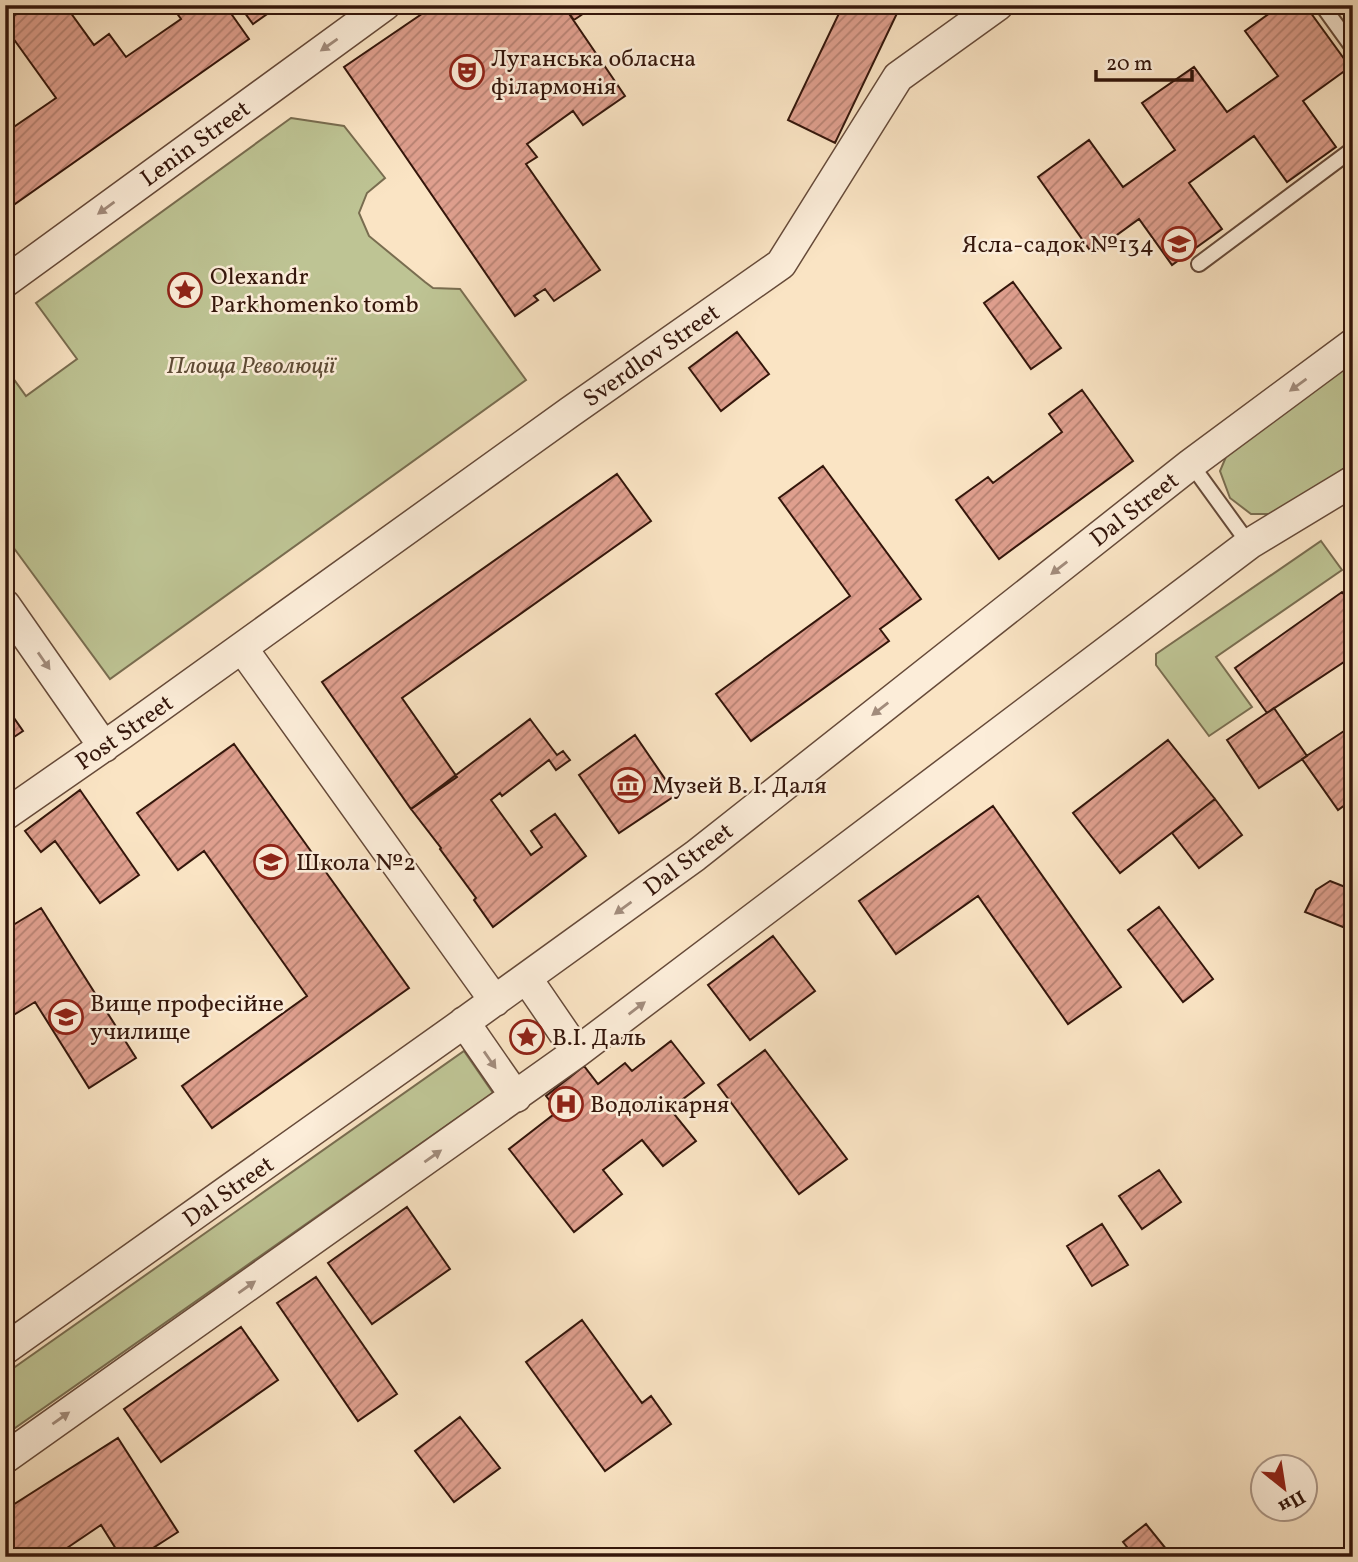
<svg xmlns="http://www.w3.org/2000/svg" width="1358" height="1562" viewBox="0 0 1358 1562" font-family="Vollkorn,serif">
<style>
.green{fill:#bec494;stroke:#796d50;stroke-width:2}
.building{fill:url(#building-hatch);stroke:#34160b;stroke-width:2}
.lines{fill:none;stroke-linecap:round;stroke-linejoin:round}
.service-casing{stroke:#664a39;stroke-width:18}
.minor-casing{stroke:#664a39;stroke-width:33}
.service{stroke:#fcedd9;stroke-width:14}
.minor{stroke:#fcedd9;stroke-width:30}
.oneway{fill:#a28c7c}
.labels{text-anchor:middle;stroke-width:5;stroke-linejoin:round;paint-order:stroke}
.poi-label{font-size:24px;fill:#34160b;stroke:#fcedd9;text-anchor:start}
.street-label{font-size:24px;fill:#34160b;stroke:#fcedd9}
.park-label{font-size:24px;font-style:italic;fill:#5d4a34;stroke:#fcedd9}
</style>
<defs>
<pattern id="building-hatch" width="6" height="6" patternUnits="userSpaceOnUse" patternTransform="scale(1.75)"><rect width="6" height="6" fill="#df9f8e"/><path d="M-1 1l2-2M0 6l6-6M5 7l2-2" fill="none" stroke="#b68172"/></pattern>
</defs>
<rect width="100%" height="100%" fill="#fae4c4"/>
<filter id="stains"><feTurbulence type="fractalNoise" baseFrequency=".00286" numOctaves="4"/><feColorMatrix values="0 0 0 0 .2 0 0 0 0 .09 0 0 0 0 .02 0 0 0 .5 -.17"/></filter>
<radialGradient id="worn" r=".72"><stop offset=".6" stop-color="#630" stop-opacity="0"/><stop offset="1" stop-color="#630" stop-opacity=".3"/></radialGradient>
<path class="green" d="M291,118L344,126L385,178L367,193L359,213L369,236L425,282L433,288L460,289L526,380L110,679L5,536V367L26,396L77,359L36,303Z
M1353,358V462L1279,514H1251L1230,498L1220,471L1231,445Z
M1321,541L1342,570L1216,657L1252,707L1209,736L1156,665V654Z
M464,1051L493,1093L5,1435V1374Z"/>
<path class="building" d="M29,5H65L94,45L109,34L126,57L181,19L176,12L186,5H225L249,39L5,211V133L56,98L5,27V22Z
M239,5H280L253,24Z
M435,5H563L625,96L583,125L573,111L527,144L537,157L526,164L600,270L554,301L545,289L534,296L538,300L515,316L344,67Z
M563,5H596L574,20Z
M843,5H901L835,143L788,120Z
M1281,5H1305L1350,67L1303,101L1336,147L1287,182L1254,136L1189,183L1222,229L1172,265L1139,219L1092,253L1038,177L1089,140L1123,187L1175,150L1142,103L1194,67L1227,112L1278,76L1245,31Z
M1013,282L1061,348L1031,369L984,303Z
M737,332L769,374L721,411L689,368Z
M1082,390L1133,461L999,559L956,500L988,477L993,483L1062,432L1049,414Z
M823,466L921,599L880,629L889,641L751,741L716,694L850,596L779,498Z
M617,474L651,521L402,698L457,777L411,809L322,682Z
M1342,592L1353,606V656L1267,713L1235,668Z
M5,705L23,731L5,743Z
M1274,708L1307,756L1259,788L1227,740Z
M530,719L557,755L563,751L570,760L556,770L549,760L502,796L500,793L491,800L531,855L542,847L531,831L555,814L586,856L493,927L474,900L476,898L440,849L441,848L411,809Z
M1353,725V799L1338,810L1302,759Z
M635,735L676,795L619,833L579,775Z
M1168,740L1215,799L1120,873L1073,813Z
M234,744L409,988L212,1128L182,1086L307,996L204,851L178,870L137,813Z
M80,790L139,875L100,903L55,841L41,852L25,831Z
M1215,799L1242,835L1199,868L1172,833Z
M993,806L1121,987L1068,1024L978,896L896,954L859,901Z
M1330,881L1353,890V931L1305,912L1316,890Z
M1159,907L1213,979L1183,1002L1128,930Z
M41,908L136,1058L89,1088L35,1002L12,1016L5,1006V930Z
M773,936L815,991L750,1040L708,985Z
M671,1041L704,1083L670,1109L696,1141L663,1166L642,1140L603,1170L622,1194L574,1232L509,1149L558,1111L546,1096L584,1066L598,1084L625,1063L632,1071Z
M765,1050L847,1159L799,1194L718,1085Z
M1159,1170L1181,1202L1142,1229L1119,1196Z
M407,1207L450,1269L372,1324L328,1263Z
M1102,1224L1128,1265L1092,1286L1067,1246Z
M316,1277L397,1394L358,1421L277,1303Z
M582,1320L642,1403L651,1396L671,1424L605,1471L526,1362Z
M241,1327L278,1380L161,1462L124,1409Z
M460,1417L500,1468L454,1502L415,1451Z
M118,1438L178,1532L139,1557H121L101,1525L67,1548L72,1557H18L5,1536V1510Z
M1146,1524L1171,1555L1169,1557H1135L1123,1542Z"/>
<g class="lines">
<g class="service-casing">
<path id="service" d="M1322,5L1353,48
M1199,264L1353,149
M1191,464L1249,544"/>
</g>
<g class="minor-casing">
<path id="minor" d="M5,282L385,5
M5,605L104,747
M242,648L495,1001
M5,815L123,733L570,412L781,264L898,77L998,5
M527,979L577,1052
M464,1022L516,1097
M5,1349L451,1032L695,856L1191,464L1353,344
M5,1458L577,1052L1249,544L1353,481"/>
</g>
<use href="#service" class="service"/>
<use href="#minor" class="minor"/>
</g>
<defs><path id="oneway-solid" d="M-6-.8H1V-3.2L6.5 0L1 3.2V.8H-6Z" transform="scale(1.75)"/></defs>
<g class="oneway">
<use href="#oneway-solid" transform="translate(329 45) rotate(145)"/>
<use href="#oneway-solid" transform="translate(106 208) rotate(144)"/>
<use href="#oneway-solid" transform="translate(1298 385) rotate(144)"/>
<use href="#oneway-solid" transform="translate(1059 568) rotate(142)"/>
<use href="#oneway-solid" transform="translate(44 661) rotate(55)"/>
<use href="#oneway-solid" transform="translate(880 709) rotate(142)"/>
<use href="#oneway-solid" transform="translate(623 908) rotate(144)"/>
<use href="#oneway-solid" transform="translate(637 1008) rotate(-37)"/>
<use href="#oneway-solid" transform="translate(490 1060) rotate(55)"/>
<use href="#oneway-solid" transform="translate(433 1156) rotate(-35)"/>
<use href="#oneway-solid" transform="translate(247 1287) rotate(-35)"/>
<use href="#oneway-solid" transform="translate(61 1418) rotate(-35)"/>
</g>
<defs>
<g id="theatre-ring" transform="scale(1.75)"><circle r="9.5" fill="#fcedd9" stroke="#8f2418" stroke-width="1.5"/><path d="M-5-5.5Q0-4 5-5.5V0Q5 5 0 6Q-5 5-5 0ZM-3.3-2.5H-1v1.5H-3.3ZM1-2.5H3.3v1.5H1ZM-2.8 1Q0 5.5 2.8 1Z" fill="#8f2418"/></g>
<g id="school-ring" transform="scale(1.75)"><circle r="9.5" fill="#fcedd9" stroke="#8f2418" stroke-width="1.5"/><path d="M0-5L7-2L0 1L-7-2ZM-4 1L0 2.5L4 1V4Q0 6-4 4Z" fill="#8f2418"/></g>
<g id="sight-ring" transform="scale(1.75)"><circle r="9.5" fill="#fcedd9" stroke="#8f2418" stroke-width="1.5"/><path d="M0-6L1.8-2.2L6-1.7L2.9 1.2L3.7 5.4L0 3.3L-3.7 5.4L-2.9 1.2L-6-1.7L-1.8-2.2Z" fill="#8f2418"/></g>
<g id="museum-ring" transform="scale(1.75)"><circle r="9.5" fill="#fcedd9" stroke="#8f2418" stroke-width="1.5"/><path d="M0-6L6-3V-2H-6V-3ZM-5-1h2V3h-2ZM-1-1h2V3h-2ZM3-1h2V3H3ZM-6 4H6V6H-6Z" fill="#8f2418"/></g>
<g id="university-ring" transform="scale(1.75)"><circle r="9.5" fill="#fcedd9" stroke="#8f2418" stroke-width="1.5"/><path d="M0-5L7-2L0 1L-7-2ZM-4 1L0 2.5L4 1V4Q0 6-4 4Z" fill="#8f2418"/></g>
<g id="hospital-ring" transform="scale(1.75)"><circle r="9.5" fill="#fcedd9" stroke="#8f2418" stroke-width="1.5"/><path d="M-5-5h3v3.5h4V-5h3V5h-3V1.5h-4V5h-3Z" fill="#8f2418"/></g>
</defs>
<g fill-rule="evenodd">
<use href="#theatre-ring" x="467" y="72"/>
<use href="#school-ring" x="1179" y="244"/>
<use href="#sight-ring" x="185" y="290"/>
<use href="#museum-ring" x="628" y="785"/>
<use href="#school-ring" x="271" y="862"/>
<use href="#university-ring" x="66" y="1017"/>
<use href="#sight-ring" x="527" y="1037"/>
<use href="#hospital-ring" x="566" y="1104"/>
</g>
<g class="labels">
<g class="poi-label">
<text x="491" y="66">Луганська обласна<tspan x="491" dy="28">філармонія</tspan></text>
<text x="1154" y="252" text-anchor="end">Ясла-садок №134</text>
<text x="210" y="284">Olexandr<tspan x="210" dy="28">Parkhomenko tomb</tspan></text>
<text x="652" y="793">Музей В. І. Даля</text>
<text x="296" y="870">Школа №2</text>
<text x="90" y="1011">Вище професійне<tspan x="90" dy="28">училище</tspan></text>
<text x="552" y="1045">В.І. Даль</text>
<text x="590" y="1112">Водолікарня</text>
</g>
<g class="street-label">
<text transform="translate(195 143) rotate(-36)" y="8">Lenin Street</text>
<text transform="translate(651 355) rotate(-35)" y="8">Sverdlov Street</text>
<text transform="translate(1134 509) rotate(-38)" y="8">Dal Street</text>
<text transform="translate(124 732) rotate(-35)" y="8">Post Street</text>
<text transform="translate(688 859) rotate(-37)" y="8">Dal Street</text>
<text transform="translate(228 1191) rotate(-35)" y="8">Dal Street</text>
</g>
<g class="park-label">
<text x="251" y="373">Площа Революції</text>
</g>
</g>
<rect width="1358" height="1562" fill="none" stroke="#fae4c4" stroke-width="28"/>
<rect x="7" y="7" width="1344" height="1548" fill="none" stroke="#34160b" stroke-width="3.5"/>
<rect x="14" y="14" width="1330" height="1534" fill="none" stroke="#34160b" stroke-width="2"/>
<g transform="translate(1284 1488) rotate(150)"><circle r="33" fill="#fcedd9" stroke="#ac9787" stroke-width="2"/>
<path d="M0-5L12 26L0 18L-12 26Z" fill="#8f2418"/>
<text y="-10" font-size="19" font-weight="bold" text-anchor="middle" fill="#34160b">Пн</text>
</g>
<path d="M1096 70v10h96v-10" fill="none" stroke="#34160b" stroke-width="3.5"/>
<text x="1106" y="70" font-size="21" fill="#34160b" stroke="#fcedd9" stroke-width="5" paint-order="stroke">20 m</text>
<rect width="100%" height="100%" filter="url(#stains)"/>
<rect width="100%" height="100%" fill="url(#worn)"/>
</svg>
